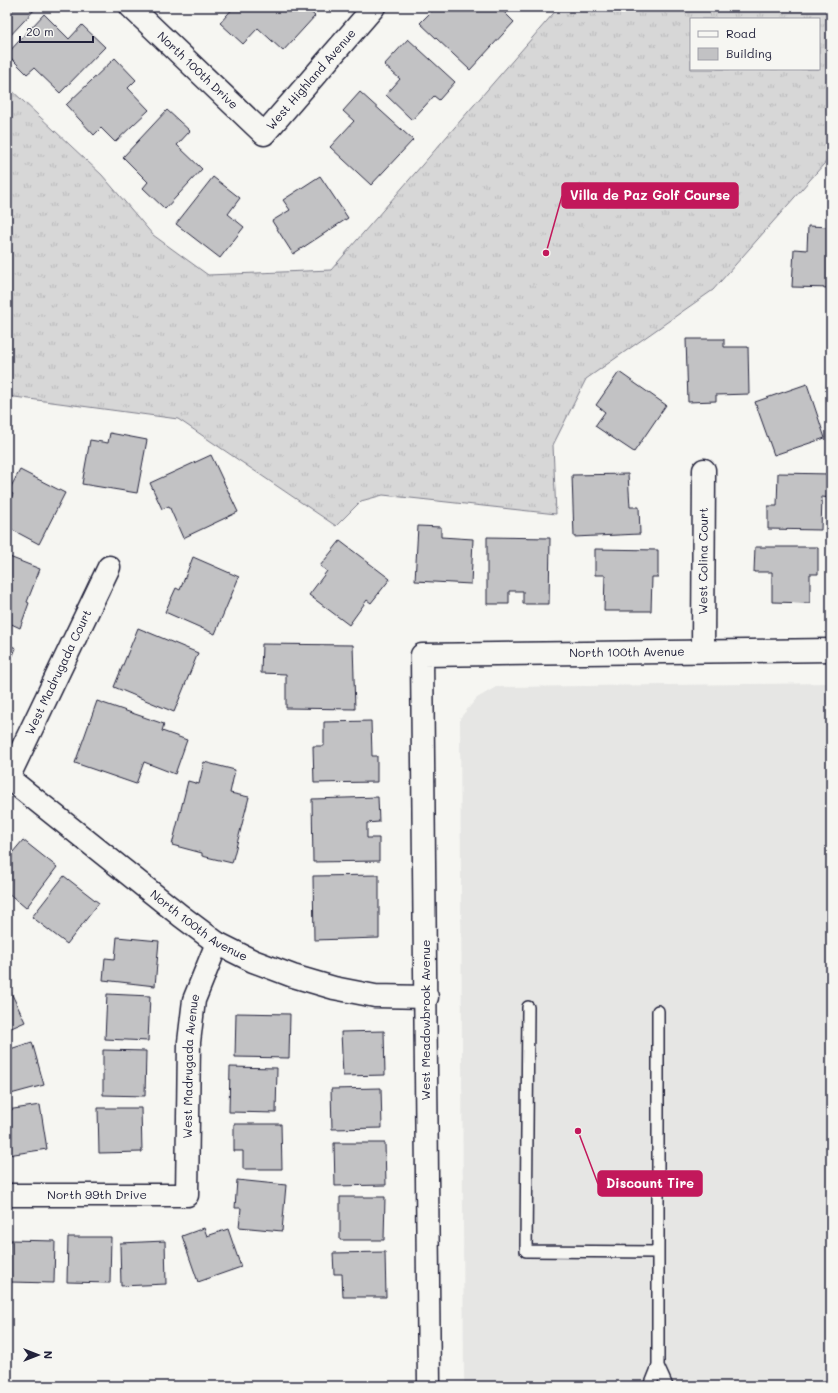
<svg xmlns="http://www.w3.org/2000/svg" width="838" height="1393" viewBox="0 0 838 1393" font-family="Mali,sans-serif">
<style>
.built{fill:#e6e6e4}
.grass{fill:url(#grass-tufts);stroke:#7c7c89;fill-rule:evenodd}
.building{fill:#c2c2c4;stroke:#22223b}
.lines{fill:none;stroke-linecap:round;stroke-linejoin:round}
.service-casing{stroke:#22223b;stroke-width:14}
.minor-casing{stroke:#22223b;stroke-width:25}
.service{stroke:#f6f6f2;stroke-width:11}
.minor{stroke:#f6f6f2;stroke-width:22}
.labels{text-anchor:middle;stroke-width:3.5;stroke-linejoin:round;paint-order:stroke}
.street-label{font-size:12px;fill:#22223b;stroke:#f6f6f2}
.leader{fill:none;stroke:#c2185b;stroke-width:1.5}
.callout-dot{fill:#c2185b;stroke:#f6f6f2;stroke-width:1.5}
.callout{fill:#c2185b;stroke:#c2185b;stroke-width:1.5}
.callout-label{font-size:13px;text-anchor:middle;font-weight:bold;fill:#fff}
</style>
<defs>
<pattern id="grass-tufts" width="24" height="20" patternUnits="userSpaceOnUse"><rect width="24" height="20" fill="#d7d7d7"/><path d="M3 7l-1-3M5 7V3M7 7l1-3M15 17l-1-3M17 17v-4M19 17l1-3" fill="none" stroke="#b8b8b9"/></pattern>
</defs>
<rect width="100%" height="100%" fill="#f6f6f2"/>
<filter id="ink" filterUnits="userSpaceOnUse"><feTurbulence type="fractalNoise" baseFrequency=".025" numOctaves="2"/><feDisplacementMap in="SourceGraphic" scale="8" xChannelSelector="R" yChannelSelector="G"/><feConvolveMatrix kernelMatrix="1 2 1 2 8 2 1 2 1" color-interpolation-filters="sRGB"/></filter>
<g filter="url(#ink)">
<path class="built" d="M831,683V1386H464L460,718L477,698L496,687Z"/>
<path class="grass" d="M559,7H831V156L713,290L586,379L553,445L556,514L383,495L361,501L336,526L178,419L7,396V86L102,175L153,235L208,275L331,270ZM691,19H819V69H691Z"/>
<path class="building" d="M7,7H37L7,39Z
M234,7H305L315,16L283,51L258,28L243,44L220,23Z
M436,7H499L514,22L470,70L420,23Z
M44,14L69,39L82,25L105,47L60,93L34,68L27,74L7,54Z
M408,39L455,82L439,100L434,96L412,120L386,95L400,79L384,65Z
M115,58L136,80L128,88L149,110L115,142L101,128L94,135L66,105Z
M360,92L413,140L371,185L330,147L354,121L343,111Z
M167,110L190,131L177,145L202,169L165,209L143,188L148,182L123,157Z
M320,176L348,218L293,254L272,221L290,210L283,200Z
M213,177L240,198L228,214L244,227L220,258L176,224Z
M808,226L831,227V288L792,287L794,249L807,250Z
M686,339H724V347H748L749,394L716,395V401L688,402Z
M619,372L666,405L634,452L595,426L605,412L596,405Z
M807,384L825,438L774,455L755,402Z
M110,433L147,440L137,493L82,484L90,440L108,443Z
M211,455L238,512L183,538L169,506L162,509L150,483Z
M20,470L65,493L39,544L7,527V506L13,494L8,492Z
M778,473L831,474V498L822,497L821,530L768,529V506H777Z
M628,474L630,507H639L640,534L574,537L572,475Z
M418,526L441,527V537L473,539L471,584L415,581Z
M487,537L550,538L549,604H523V591H509V604H487Z
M340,541L390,579L371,603L367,600L349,625L309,595L327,571L320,566Z
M755,547H818V574H810V603L772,602V572H754Z
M595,549L658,550V577H652L651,611H604L605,575H595Z
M7,556L40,569L27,602L29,603L20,628L7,622Z
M193,557L239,577L215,634L165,612L176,588L180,590Z
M138,628L198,653L174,712L114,687Z
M7,644L16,648L7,670Z
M262,644L353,645L355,709L286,708V674L261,673Z
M97,701L164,724L162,731L187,740L175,774L144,762L136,784L75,763Z
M371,721L372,756H377V782L314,783L313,746H324V722Z
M204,762L235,770L230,793L249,797L232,863L202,856V853L172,845L188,781L199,784Z
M378,797L379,822L367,823V838H379V861L313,862L312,799Z
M23,840L57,867L26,908L7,892V859Z
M379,875V938L314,940L313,876Z
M64,876L99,903L67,944L32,917Z
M117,937L159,941L155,986L103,980L105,958L115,959Z
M7,984L25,1022L7,1030Z
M107,994L150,996L148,1041L105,1039Z
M236,1013L290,1014L289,1058L235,1057Z
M384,1031L385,1075L343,1076L341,1032Z
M32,1042L44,1085L7,1095V1050Z
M103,1050L146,1051L145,1096L103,1095Z
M230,1067L277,1068L276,1113L229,1112Z
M381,1088L382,1128L332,1129L331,1089Z
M40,1105L47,1149L8,1155L7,1110Z
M98,1108H141L142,1152L99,1153Z
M234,1124H281L282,1169H243V1151H234Z
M334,1143H385L386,1185L335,1186Z
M237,1180L286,1185L282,1231L239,1227L241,1208H235Z
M340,1197H385L384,1240H340Z
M204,1228L207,1236L228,1229L241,1267L198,1282L182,1236Z
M68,1237H111L110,1283L67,1282Z
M10,1240L55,1241L54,1283L9,1282Z
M165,1241L166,1284L121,1286L120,1243Z
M385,1252L386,1297H343L342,1274H334L333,1253Z"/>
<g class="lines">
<g class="service-casing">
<path id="service" d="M528,1007L526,1251L658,1252
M658,1011V1366L667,1386
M650,1386L658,1366"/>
</g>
<g class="minor-casing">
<g id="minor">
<path id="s1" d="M131,7L264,134L374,7"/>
<path id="s2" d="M703,651L704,470"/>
<path id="s3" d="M7,777L181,916L217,943L253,961L293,976L334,988L375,996L427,997"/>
<path id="s4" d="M8,778L109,567"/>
<path id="s5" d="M7,1195H187L189,1042L194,1000L217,943"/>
<path id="s6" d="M429,1386L422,655L831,650"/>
</g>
</g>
<use href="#service" class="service"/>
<use href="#minor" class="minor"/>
</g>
</g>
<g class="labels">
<g class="street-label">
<text dy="4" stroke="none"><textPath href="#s1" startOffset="92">North 100th Drive</textPath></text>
<text dy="4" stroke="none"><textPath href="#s1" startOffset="256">West Highland Avenue</textPath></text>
<text dy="4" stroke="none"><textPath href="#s2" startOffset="90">West Colina Court</textPath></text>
<text dy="4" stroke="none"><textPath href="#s6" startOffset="936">North 100th Avenue</textPath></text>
<text dy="4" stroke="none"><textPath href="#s4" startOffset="117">West Madrugada Court</textPath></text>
<text dy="4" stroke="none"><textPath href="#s3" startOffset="243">North 100th Avenue</textPath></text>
<text transform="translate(426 1020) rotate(-90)" y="4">West Meadowbrook Avenue</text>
<text dy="4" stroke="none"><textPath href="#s5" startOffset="309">West Madrugada Avenue</textPath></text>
<text dy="4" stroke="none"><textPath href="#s5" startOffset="90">North 99th Drive</textPath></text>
</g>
</g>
<path class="leader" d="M546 253L562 196M578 1131L598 1184"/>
<g class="callout-dot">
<circle cx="546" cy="253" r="4"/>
<circle cx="578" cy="1131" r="4"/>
</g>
<g class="callout">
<rect x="562" y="183" width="176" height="25" rx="4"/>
<rect x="598" y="1171" width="104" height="25" rx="4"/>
</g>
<g class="callout-label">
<text x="650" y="200">Villa de Paz Golf Course</text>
<text x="650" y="1188">Discount Tire</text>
</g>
<rect width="838" height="1393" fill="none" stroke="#f6f6f2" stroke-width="24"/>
<rect x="12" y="12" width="814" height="1369" fill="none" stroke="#22223b" stroke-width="1.5" filter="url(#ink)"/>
<rect x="690" y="18" width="130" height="52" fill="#f6f6f2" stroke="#a1a1a9"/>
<rect x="698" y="31" width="20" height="6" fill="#f6f6f2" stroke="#a1a1a9"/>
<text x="726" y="38" font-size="12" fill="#22223b">Road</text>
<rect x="698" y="48" width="20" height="12" fill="#c2c2c4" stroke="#a1a1a9"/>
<text x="726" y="58" font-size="12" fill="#22223b">Building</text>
<g transform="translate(38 1355) rotate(90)" stroke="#f6f6f2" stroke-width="3" paint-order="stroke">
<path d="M0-3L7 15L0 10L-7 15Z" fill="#22223b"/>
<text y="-6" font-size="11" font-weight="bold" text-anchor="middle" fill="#22223b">N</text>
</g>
<path d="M20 36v6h73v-6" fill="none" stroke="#22223b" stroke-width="2"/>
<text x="26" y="36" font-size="12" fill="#22223b" stroke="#f6f6f2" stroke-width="3" paint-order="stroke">20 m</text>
</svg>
